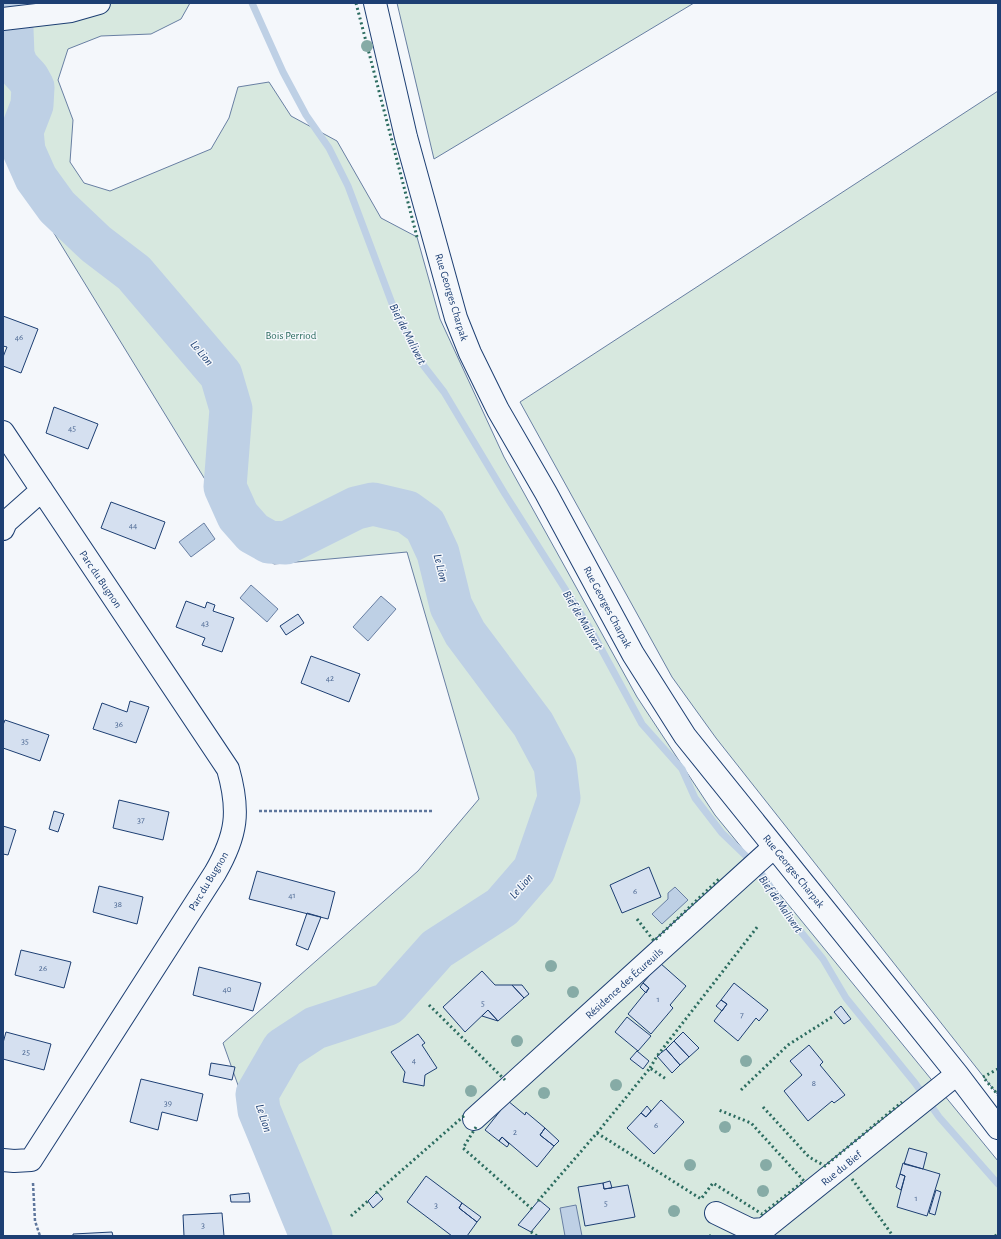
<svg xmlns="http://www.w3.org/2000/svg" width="1001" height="1239" viewBox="0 0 1001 1239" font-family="'Alegreya Sans',sans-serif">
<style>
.green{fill:#d7e8df;stroke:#687fa3}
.water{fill:#bed0e5;stroke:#687fa3}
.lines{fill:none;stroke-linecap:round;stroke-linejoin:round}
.stream{stroke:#bed0e5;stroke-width:7}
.river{stroke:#bed0e5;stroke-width:43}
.building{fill:#d5e0f0;stroke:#1d3f73}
.minor-casing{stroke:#1d3f73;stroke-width:24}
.path{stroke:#5e769c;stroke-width:2.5;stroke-dasharray:3 2;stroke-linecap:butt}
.minor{stroke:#f4f7fb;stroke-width:22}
.hedge{stroke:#2c6c60;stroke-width:3;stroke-dasharray:2 3;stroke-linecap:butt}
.tree{fill:#86aba6}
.labels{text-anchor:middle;stroke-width:3;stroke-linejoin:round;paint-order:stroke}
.number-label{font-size:9px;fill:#4b6792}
.street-label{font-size:11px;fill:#1d3f73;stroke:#f4f7fb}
.park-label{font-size:11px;fill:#2c6c60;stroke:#f4f7fb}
.water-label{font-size:12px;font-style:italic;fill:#1d3f73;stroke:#f4f7fb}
</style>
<rect width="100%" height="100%" fill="#f4f7fb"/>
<path class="green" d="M3,3H190L181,19L151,34L101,36L68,49L58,80L73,120L70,162L84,183L110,191L211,149L229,118L238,87L269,82L291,116L337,141L381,218L417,237L440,319L504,457L637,697L715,815L998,1161V1236H296L280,1203L223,1043L418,871L479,799L407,552L274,564L244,543L3,150Z
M397,3H694L434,159Z
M998,91V1095L716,738L672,677L520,402Z"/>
<path class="water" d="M204,523L215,539L191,557L179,542Z
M251,585L278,609L267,622L240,598Z
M381,596L396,609L368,641L353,627Z
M675,887L688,900L662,924L652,914L668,899V893Z
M576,1205L582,1236H565L560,1208Z"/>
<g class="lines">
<path class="stream" d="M252,3L283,72L306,115L329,148L348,186L393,306L420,361L444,392L505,494L591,630L642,724L682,769L695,798L722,833L747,857L764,877L792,921L823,959L846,998L915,1083L939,1117L998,1184
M3,52L13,55"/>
<path class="river" d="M11,3L13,55L17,66L28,78L33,87L32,105L22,131L24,151L36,178L57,207L96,244L134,273L221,375L231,409L225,487L238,516L253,533L269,542L286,543L356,508L373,504L407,512L425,525L438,553L451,606L465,633L533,724L555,765L559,798L534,870L502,907L437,949L388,1004L315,1028L283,1049L257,1094L259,1110L311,1236"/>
</g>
<path class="building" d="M3,316L38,329L21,373L3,366V357L7,347L3,346Z
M54,407L98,424L88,449L46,433Z
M111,502L165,522L155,549L101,528Z
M186,601L205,608L207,602L215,605L213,611L234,618L222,652L202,645L205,638L176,627Z
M298,614L304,623L286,635L280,626Z
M311,656L360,674L349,702L301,683Z
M130,701L149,707L136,743L93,729L102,703L127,712Z
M5,720L49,735L40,761L3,748V725Z
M119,800L169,812L163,840L113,828Z
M54,811L64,814L58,832L49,829Z
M3,826L16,830L8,855L3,854Z
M649,867L661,897L622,913L610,885Z
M257,871L335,892L328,919L249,899Z
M99,886L143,897L137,924L93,912Z
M307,913L321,917L308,950L296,945Z
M21,950L71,962L64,988L15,975Z
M660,963L686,986L670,1005L673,1008L651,1034L628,1014L649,988L643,983Z
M199,967L261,983L253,1011L193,995Z
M482,971L495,985H512L524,998L498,1021L488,1010L465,1032L443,1007Z
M643,983L649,988L646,993L640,987Z
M734,983L768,1010L759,1021L756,1018L738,1041L714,1021L727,1004L721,1000Z
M512,985H522L529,994L524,998Z
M721,1000L727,1004L722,1011L716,1006Z
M841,1006L851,1019L844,1024L834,1012Z
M488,1010L498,1021L482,1016Z
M627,1017L651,1036L638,1051L615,1032Z
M6,1032L51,1044L44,1070L3,1059V1043Z
M683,1032L699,1048L689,1057L674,1041Z
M418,1034L425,1043L422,1045L437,1068L425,1075L424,1086L403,1082L405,1072L391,1052Z
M674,1041L689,1057L680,1065L666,1049Z
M809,1045L823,1062L820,1065L845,1095L834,1103L832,1101L808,1121L784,1091L802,1075L790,1061Z
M666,1049L680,1065L672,1073L657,1056Z
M637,1051L649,1061L643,1069L630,1059Z
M211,1063L235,1067L232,1080L209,1075Z
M141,1079L203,1094L197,1121L162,1112L158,1130L130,1122Z
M661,1100L684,1122L654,1154L627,1128L641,1113L646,1117Z
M508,1101L525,1115L526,1112L545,1128L540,1135L554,1146L537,1167L502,1137L499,1141L485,1130Z
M647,1106L651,1111L646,1117L641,1113Z
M545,1128L559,1141L554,1146L540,1135Z
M502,1137L509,1144L507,1147L499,1141Z
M909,1148L927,1153L923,1169L904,1164Z
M903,1163L940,1174L927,1216L897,1207L905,1176L900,1174Z
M900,1174L905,1176L901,1190L896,1187Z
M426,1176L462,1203L459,1208L477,1222L467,1236H452L407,1202Z
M610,1181L612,1188L604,1189L603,1183Z
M603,1183L604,1189L628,1185L635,1217L585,1226L578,1187Z
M936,1190L941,1192L935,1215L929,1213Z
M377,1192L383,1199L373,1208L368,1201Z
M249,1193L250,1202H231L230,1195Z
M539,1200L550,1209L531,1232L518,1225Z
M462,1203L481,1217L477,1222L459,1208Z
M222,1213L224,1236H184L183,1215Z
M112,1232L113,1236H73V1234Z"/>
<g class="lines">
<g class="minor-casing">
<path id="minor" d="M375,3L406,137L456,318L470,353L498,410L546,493L633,654L685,736L957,1074L998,1128
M3,19L71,11L99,3
M3,432L228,769C240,811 237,835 215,873L31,1160L14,1161L3,1160
M3,529L6,522L42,490
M474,1119L774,847
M716,1213L751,1230L764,1229L957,1074"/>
</g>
<path class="path" d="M259,811H432
M33,1183L35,1221L40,1236"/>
<use href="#minor" class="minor"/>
<path class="hedge" d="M356,3L417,237
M637,919L654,941L719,879
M429,1005L505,1080
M650,1068L657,1056L758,926
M998,1069L983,1077L998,1095
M741,1090L788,1045L832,1017
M763,1107L809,1157L825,1166L902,1102
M476,1127L463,1148L532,1209
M597,1133L650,1068L666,1079
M852,1179L893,1236
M376,1193L465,1115
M538,1201L597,1133L701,1199L713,1183L762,1214L804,1181L751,1123L719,1110
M351,1216L369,1200
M531,1232L537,1236
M709,1236H712
M995,1236L998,1234"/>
</g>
<g class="tree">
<circle cx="367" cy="46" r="6"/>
<circle cx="551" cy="966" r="6"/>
<circle cx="573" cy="992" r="6"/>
<circle cx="517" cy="1041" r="6"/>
<circle cx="746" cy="1061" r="6"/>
<circle cx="616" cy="1085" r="6"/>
<circle cx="471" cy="1091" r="6"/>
<circle cx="544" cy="1093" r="6"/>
<circle cx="725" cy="1127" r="6"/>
<circle cx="690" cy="1165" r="6"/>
<circle cx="766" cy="1165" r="6"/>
<circle cx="763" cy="1191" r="6"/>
<circle cx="674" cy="1211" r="6"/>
</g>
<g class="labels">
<g class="number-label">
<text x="19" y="340">46</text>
<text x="72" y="431">45</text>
<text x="133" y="528">44</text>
<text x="205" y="626">43</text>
<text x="330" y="681">42</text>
<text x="119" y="727">36</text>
<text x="25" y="744">35</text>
<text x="141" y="823">37</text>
<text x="635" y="894">6</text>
<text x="292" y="898">41</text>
<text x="118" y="907">38</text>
<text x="43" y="971">26</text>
<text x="227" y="992">40</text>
<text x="658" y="1002">1</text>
<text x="483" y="1006">5</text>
<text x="742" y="1018">7</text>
<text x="26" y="1055">25</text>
<text x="414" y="1063">4</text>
<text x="814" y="1086">8</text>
<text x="168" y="1106">39</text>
<text x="656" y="1128">6</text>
<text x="515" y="1135">2</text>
<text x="916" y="1201">1</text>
<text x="606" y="1206">5</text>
<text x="436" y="1208">3</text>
<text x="203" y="1228">3</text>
</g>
<g class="street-label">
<text transform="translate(452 297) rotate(73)" y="4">Rue Georges Charpak</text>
<text transform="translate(101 579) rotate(56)" y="4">Parc du Bugnon</text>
<text transform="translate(608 607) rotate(62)" y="4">Rue Georges Charpak</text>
<text transform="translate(794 871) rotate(51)" y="4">Rue Georges Charpak</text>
<text transform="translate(208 881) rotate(-59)" y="4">Parc du Bugnon</text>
<text transform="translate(624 983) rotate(-42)" y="4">Résidence des Écureuils</text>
<text transform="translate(841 1168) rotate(-39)" y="4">Rue du Bief</text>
</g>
<g class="park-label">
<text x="291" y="339">Bois Perriod</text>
</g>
<g class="water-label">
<text transform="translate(408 334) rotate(63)" y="4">Bief de Malivert</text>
<text transform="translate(202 353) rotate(50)" y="4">Le Lion</text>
<text transform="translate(441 568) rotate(76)" y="4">Le Lion</text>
<text transform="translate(583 620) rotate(59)" y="4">Bief de Malivert</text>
<text transform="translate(521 886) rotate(-49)" y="4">Le Lion</text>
<text transform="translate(781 904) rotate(55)" y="4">Bief de Malivert</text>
<text transform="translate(264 1118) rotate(72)" y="4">Le Lion</text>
</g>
</g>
<rect width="1001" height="1239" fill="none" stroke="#1d3f73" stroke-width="8"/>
</svg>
